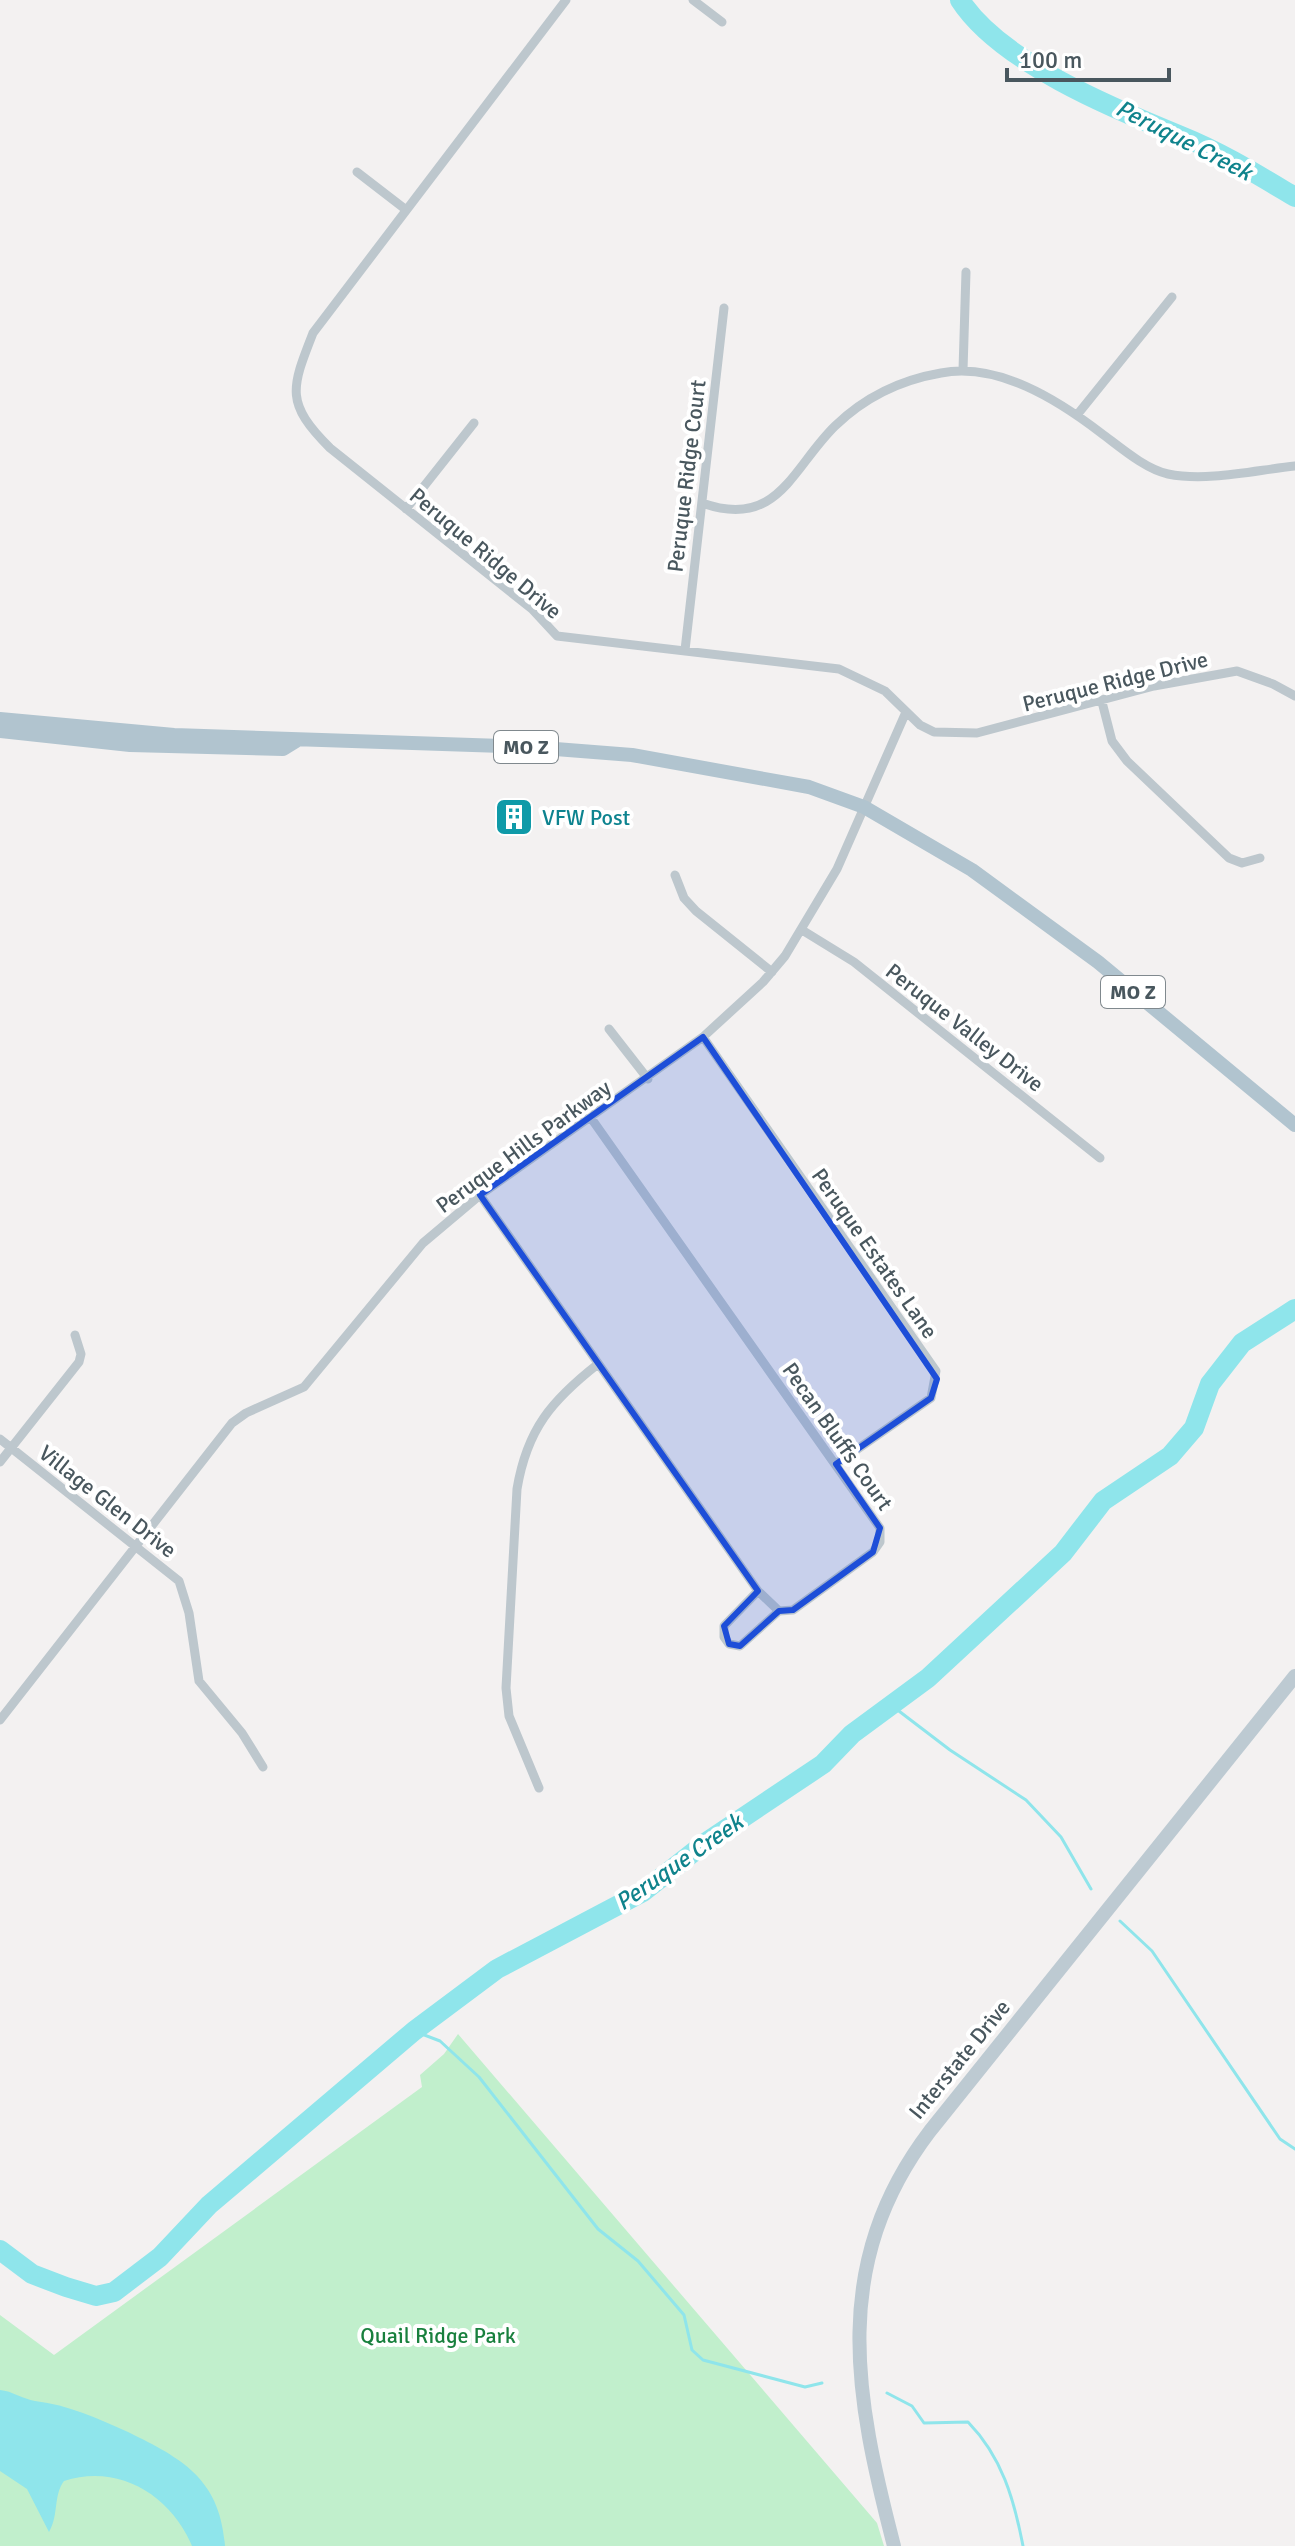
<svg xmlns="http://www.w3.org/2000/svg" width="1295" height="2546" viewBox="0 0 1295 2546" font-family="Signika,sans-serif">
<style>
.green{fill:#c1efcc}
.water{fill:#8fe5eb}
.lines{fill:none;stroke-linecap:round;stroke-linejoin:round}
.stream{stroke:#8fe5eb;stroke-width:3}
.river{stroke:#8fe5eb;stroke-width:20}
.street{stroke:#bdc7cd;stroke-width:9}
.secondary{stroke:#bdcad2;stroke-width:14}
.primary{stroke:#b1c4cf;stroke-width:14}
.marked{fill:#1d4ed8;fill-opacity:0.2;stroke:#1d4ed8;stroke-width:6;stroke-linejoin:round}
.labels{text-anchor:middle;stroke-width:8;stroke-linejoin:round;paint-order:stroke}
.shield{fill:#fff;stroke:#80898e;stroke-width:2}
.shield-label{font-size:20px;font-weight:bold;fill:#49575e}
.street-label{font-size:22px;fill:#49575e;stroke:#fff}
.culture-label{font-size:22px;fill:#0d838f;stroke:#fff;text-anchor:start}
.park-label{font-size:22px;fill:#19803e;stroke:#fff}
.water-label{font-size:24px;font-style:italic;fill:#0f838c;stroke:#fff}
</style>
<rect width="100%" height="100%" fill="#f3f1f1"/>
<path class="green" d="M458,2034L877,2523L884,2546H0V2315L54,2355L422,2087L420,2075L444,2054Z"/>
<path class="water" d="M0,2390C12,2391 23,2399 35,2401C69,2405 96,2418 128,2432C183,2459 220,2479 225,2546H192C171,2495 118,2463 64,2481C53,2496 59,2515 49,2532L27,2489L0,2471Z"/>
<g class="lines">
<path class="stream" d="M891,1705L950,1750L1026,1800L1061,1837L1091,1889
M1120,1921L1152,1951L1280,2139L1295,2149
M414,2031L440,2041L479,2077L598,2229L638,2261L684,2315L692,2350L703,2360L805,2387L822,2383
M887,2393L912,2406L924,2423L968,2422C1002,2457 1014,2499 1023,2546"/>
<path class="river" d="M960,0C1000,62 1114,109 1181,136C1221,152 1258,175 1295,197
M0,2250L32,2274L66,2287L96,2296L114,2292L160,2257L209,2205L414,2031L497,1969L643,1892L705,1843L823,1764L852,1734L928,1678L1063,1553L1103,1501L1170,1456L1194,1428L1210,1384L1242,1343L1295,1309"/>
<path class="street" d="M566,0L313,333C291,389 285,403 330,448L532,609L557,636L839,669L885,691L920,725L934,732L977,733L1154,686L1237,671L1273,684L1295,696
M693,0L722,22
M357,172L405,209
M963,370L966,272
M1077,415L1172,297
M702,503C778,530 792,468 835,426C865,397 900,380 941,373C998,362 1058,400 1101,433C1120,447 1145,469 1168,474C1207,482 1256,470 1295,466
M406,509L474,423
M685,650L724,308
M1102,702L1112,741L1127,761L1229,858L1242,863L1260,858
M675,875L684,898L696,911L772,972
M802,930L854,962L1100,1158
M609,1029L648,1079
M703,1037L936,1371L931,1398L836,1464
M480,1195L758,1591L779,1611L793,1610L873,1552L880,1542V1528L591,1118
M0,1439L179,1581L189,1613L199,1681L242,1733L263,1767
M0,1462L79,1362L81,1354L75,1335
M758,1591L724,1626V1637L729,1644L740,1646L779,1611
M0,1720L232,1423L246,1413L304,1387L423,1243L480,1195L703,1037L763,982L785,956L837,869L906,712
M539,1788L509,1716L506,1688L517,1489C527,1429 552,1400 598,1364"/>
<path class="secondary" d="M894,2546C855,2396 829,2264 930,2131L1295,1676"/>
<path class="primary" d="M0,719L174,735L530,747L632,755L809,787L864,807L972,870L1098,962L1295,1125
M0,731L130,745L283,749L296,741"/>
</g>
<path class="marked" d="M703,1037L937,1379L931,1398L836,1464L880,1528L873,1552L793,1610L779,1611L740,1646L729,1644L724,1626L758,1591L480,1195Z"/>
<defs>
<g id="building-square" transform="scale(2)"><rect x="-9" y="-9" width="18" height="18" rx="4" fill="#0f9aa8" stroke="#fff"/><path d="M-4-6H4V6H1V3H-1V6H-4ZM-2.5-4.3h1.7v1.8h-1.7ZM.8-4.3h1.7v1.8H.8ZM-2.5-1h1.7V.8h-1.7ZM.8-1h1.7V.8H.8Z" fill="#fff"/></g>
</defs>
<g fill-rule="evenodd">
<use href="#building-square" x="514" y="817"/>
</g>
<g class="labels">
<g class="shield">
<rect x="494" y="731" width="64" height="32" rx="6"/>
<rect x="1101" y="976" width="64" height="32" rx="6"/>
</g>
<g class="shield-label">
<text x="526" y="754">MO Z</text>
<text x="1133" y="999">MO Z</text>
</g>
<g class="street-label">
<text transform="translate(686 476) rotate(-83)" y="8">Peruque Ridge Court</text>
<text transform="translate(486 553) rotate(40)" y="8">Peruque Ridge Drive</text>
<text transform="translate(1115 681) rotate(-14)" y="8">Peruque Ridge Drive</text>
<text transform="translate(965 1027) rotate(38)" y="8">Peruque Valley Drive</text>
<text transform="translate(523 1146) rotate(-36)" y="8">Peruque Hills Parkway</text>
<text transform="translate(875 1253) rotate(55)" y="8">Peruque Estates Lane</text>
<text transform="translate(838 1436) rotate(55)" y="8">Pecan Bluffs Court</text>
<text transform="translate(108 1501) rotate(38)" y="8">Village Glen Drive</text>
<text transform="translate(959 2059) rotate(-51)" y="8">Interstate Drive</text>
</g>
<g class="culture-label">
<text x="542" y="825">VFW Post</text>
</g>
<g class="park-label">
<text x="438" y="2343">Quail Ridge Park</text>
</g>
<g class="water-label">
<text transform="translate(1184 140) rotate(27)" y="8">Peruque Creek</text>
<text transform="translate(679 1862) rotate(-35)" y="8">Peruque Creek</text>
</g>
</g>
<path d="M1007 68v12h162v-12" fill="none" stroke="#49575e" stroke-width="4"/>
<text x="1019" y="68" font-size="24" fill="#49575e" stroke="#ffffff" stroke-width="6" paint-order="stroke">100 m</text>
</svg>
